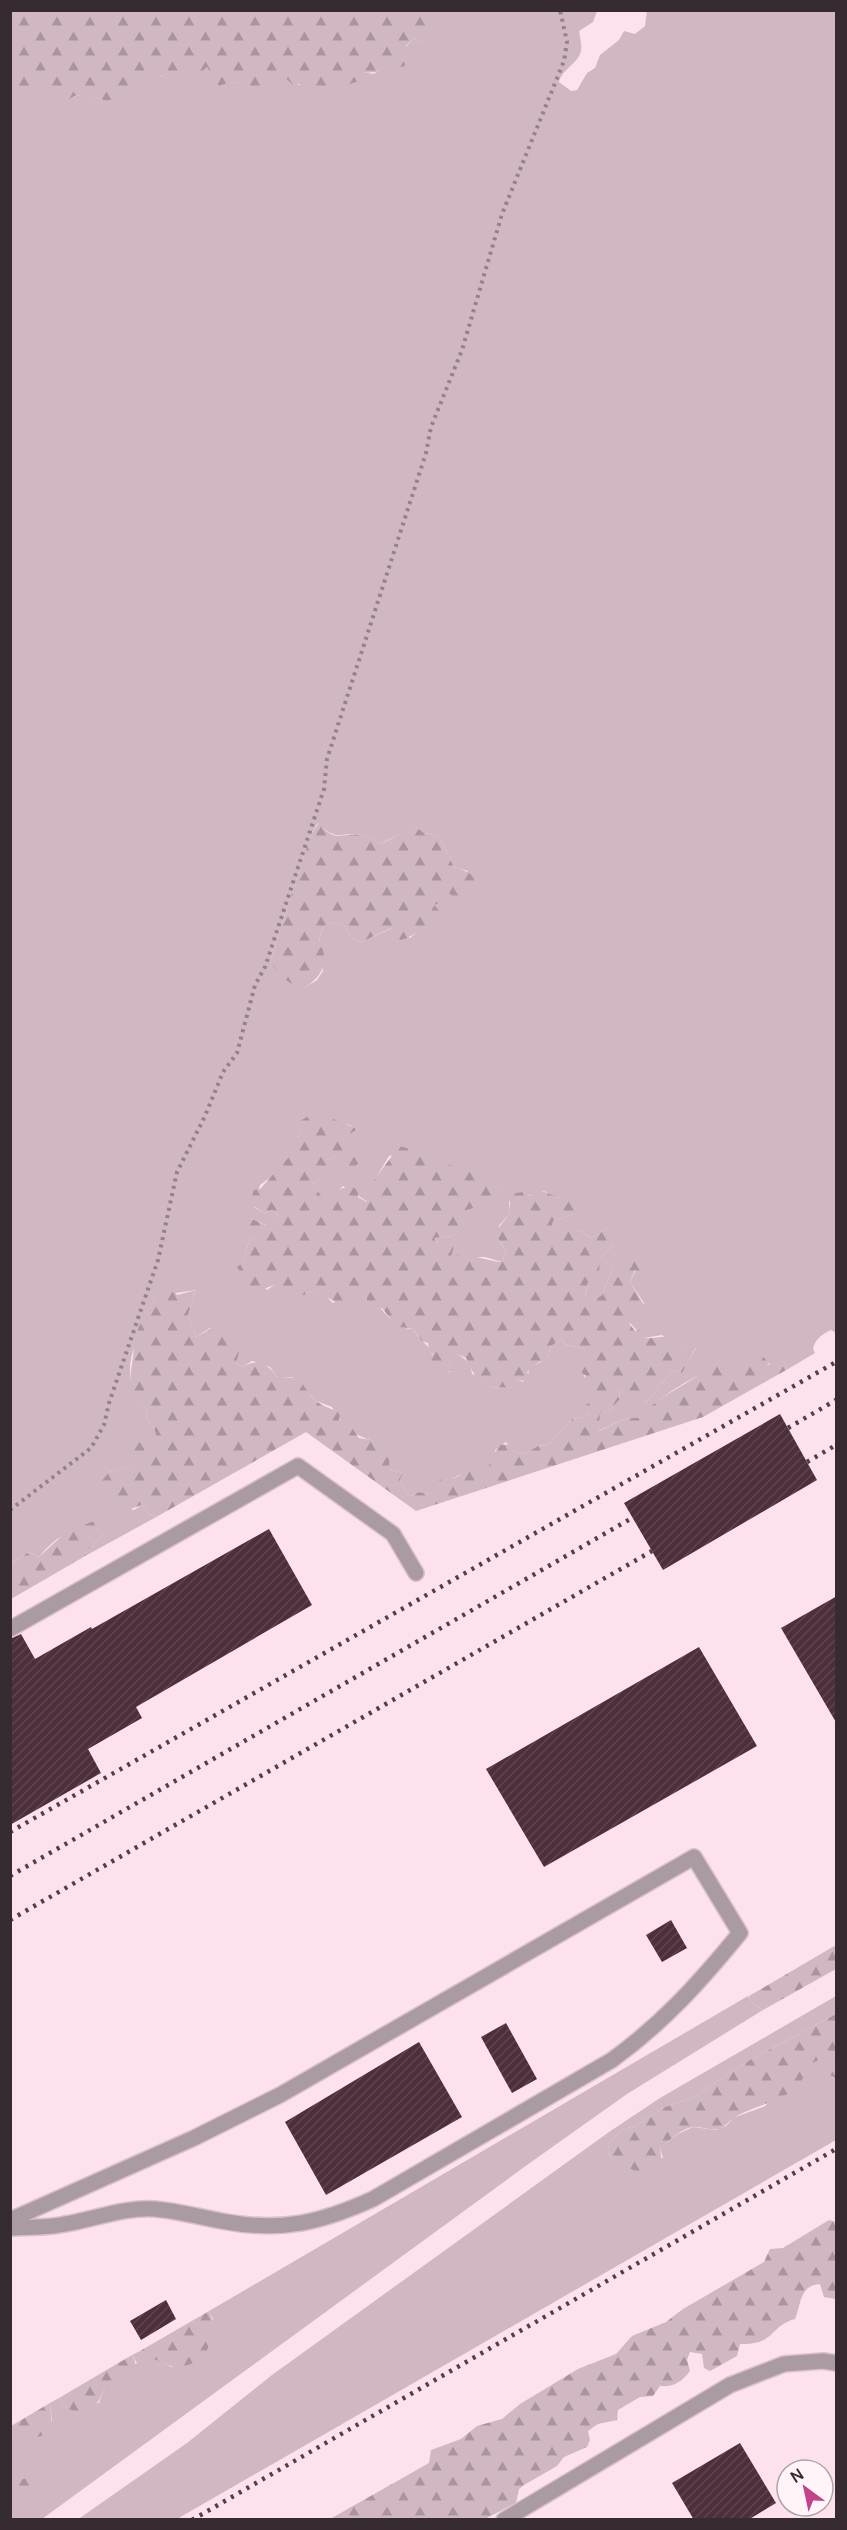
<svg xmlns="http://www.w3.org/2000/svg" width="847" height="2530" viewBox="0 0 847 2530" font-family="Manrope,sans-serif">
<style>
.grass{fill:#d1b7c3;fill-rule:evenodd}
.forest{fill:url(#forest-firs)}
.building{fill:url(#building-hatch)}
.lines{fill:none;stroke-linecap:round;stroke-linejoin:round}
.lane-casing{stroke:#d9c0cb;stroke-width:18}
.path{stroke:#948189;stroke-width:4;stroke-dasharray:3 4.5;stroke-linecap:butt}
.lane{stroke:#aa9aa1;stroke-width:15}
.rail{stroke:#4d4046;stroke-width:4.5;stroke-dasharray:3 6;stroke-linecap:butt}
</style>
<defs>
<pattern id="forest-firs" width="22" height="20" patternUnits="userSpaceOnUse" patternTransform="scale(1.5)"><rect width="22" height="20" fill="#d1b7c3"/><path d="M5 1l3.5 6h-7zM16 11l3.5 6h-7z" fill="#aa959f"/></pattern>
<pattern id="building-hatch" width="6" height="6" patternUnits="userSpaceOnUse" patternTransform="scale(1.5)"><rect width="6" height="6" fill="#4c2e3c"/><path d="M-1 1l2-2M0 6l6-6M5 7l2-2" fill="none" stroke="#5e4450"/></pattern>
</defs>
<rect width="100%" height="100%" fill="#fde1ed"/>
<path class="grass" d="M434,11H597L593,22L579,31C580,37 582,45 581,51C578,64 562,69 559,82L571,91L577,90L587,73L595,68L600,55L619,40L624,31L635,34L645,26L647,11H836V1333L831,1330C822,1334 815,1339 813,1349L815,1353L788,1369L783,1361C763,1366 743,1363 723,1367C701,1371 654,1398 643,1417L624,1419L598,1431L600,1413L608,1412L620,1399L619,1393L623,1390L639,1394L645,1403L658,1389L656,1385L663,1383L670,1373L676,1370L682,1372L696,1348L677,1346L662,1335L644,1338L629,1322L644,1303L630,1282L636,1270L659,1269L625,1265L613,1268L602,1295L592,1301L585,1297L588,1282H593L600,1258L613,1245L610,1227L591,1238C581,1229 573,1227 561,1235L552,1226L553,1221L573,1214L559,1197H553L544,1191L509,1201L510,1213L499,1226L500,1242L506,1251L502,1262L485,1257H451L434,1238L453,1236L465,1224L460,1221V1212L501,1191C484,1172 463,1173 442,1163C431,1157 421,1150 407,1151C401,1152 395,1155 389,1156L373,1183L368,1202L343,1186L332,1197L322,1198L312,1183L322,1178L326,1160L338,1156L339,1140L358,1129L347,1124L301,1128L297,1138V1161H293L260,1185L254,1207L264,1213L272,1210L278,1215L266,1225L250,1218L255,1238L249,1241L243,1263L267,1290L274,1285L302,1296L314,1290L323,1293L333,1303L360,1286C378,1299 389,1329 413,1329C423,1346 431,1341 435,1367C441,1370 446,1375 452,1370L449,1364L451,1357L458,1354L470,1363L472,1374L485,1381L490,1387L510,1388L518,1379L523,1382L528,1377L529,1369L548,1357L551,1346L562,1339L565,1344L585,1349L583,1372L592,1402L589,1413L585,1417L572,1419L548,1445L538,1446L524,1454L512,1450L506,1442L495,1450L498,1460L486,1468L459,1475L429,1494L419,1492L411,1496L406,1493L400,1480L403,1473L389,1469L384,1443C358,1438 345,1431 332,1407L316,1401L292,1377H277L270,1367L252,1361L242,1367L236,1363L210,1328L196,1337L188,1315L196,1290L155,1296C140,1335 111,1376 148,1411L146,1419L154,1428L156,1435L137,1464L109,1472L114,1503L134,1510L142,1505L149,1514L158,1516L87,1555L85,1553L106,1532C72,1529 62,1530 39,1557L29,1552L11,1563V92L42,91L69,98L84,94L108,101L111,86L137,77H159L169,73L207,67L230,82L257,86L277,70L294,85H331L363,72L373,74L390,65L414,38L420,42ZM318,823C337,843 341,831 362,835C368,836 375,841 380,844L415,826L424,833L439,836L454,867L468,871L447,891H440L427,923L410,938L392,928L360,943L351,937L346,927L333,922L323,927L319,941L323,971L317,980L303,989L271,958L311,834Z
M748,1996L755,2005L763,2010L627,2094L527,2165L42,2519H11L23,2479L17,2465H11V2436L52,2421L50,2403L59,2398L67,2408L99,2403L105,2387L137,2363L132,2355L140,2351L172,2367L213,2319L209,2311Z
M836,1996V2014L748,2061L692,2098L665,2107L635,2126L621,2130L608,2144L610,2158L619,2161L663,2158L660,2148L678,2134L693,2127L716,2130L726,2126L733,2118L765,2106L806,2066L819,2060L833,2078L836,2079V2140L177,2519L77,2520L187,2443L272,2375L609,2132L660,2098Z"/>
<path class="forest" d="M434,11L433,12L446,19L442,28L429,32L427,38L420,42L414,38L406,46L411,57L403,67C388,65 378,75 364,72L362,80L335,89L331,85L322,91L305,92L300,84L294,86L278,71L279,79L257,87L230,82L219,86L207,67L198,75L178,80L169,73L159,77H137L131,87L112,86L117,97L108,101C95,98 81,91 69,99C62,103 60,105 51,106L42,91L26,98L11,92V11Z
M319,823C335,844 341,832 362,835C368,836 375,841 380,844C394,839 401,830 415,826L424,833L439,836L454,867C469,871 478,877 482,892L475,898L456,900L447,891H440V903L434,905L443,915L441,920C421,924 418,936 400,940L391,928L360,943L351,937L346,927L333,922L323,927L319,940C330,962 323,976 303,989C288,983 275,975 271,958L311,834Z
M316,1112L358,1129L340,1140L358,1143L363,1151L361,1160L354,1168L341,1164L338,1156L326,1160L333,1166L335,1173L329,1179L322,1178L312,1183L322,1197C337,1196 343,1180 358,1190V1197L367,1202V1190L399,1146L429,1154L443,1163L470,1171L492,1181L501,1191L499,1204L483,1211L473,1208L460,1212V1221L466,1224L453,1236L434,1238L438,1243L454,1246L451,1257L465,1253C472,1256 495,1262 502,1262L506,1251L495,1233L510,1213V1194L523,1192L529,1196L539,1190L576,1204L578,1208L573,1214L553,1221L552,1226L561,1234C573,1227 580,1229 591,1238L610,1227H619L613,1245L600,1258L599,1272L593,1283L588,1282L585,1296L592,1301L602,1295L613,1268L640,1258L656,1256L662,1262L659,1269L649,1278L635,1270L630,1282L648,1312L640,1321L629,1323L635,1331L646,1328L644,1338C659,1340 667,1330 677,1346L696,1347L682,1373L676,1370L670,1373L663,1383L657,1385L658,1389L645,1403L640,1402L639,1394L632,1395L623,1390L619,1393L620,1399L608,1412L600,1413L599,1431L624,1419L642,1417L647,1409L663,1397L716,1365C733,1368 748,1352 765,1358L768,1365L774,1361H783L788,1369L703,1417L416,1511L306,1432L158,1516L149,1514L142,1505L125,1511C113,1506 102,1500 98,1486L109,1472L136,1464L132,1452L134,1445L156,1435L154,1428L146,1419L148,1411C127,1391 129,1383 133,1357C134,1351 133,1344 135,1338C139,1322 149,1311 155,1296L166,1291H174L177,1295L196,1290L188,1315L196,1337C209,1330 215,1324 231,1328L241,1345L236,1363L242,1367C258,1358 267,1363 277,1377C311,1376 299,1390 319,1403C326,1408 333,1408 340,1414L339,1420L350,1425L359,1438L384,1442L390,1453L389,1469L403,1473L400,1480L406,1493L411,1496L419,1492L429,1494L437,1487L438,1481L445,1477L453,1479L462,1474C465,1467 468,1465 476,1463L481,1469L498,1460L494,1455L499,1445L512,1444V1450L524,1454L538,1446L548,1445L572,1419L585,1417L589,1413L586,1405L591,1402C584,1395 578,1385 586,1376L578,1370L577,1363L583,1356L585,1349L565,1344L562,1339L551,1346L546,1363L540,1361L527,1372L531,1380L529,1383L518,1379L510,1388L490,1387L485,1381L476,1378L466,1358L458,1354L451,1358L449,1364L452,1370L441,1375L436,1373L429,1361L433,1354L429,1351L428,1343L422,1341L413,1329L401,1327L394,1329L393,1322L382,1308L367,1307V1292L360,1287L348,1296L351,1301L343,1306L314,1290L302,1296L289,1297L274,1285L258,1291L248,1286L237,1267L243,1263L249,1241L255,1238L249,1225L250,1218L265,1225L278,1215L272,1210L264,1213L249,1203L254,1190L260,1189L289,1157L297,1160V1138L301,1128L298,1122Z
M94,1521L103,1525L106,1532L85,1553L87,1555L11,1599V1563L29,1552L39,1557L66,1532Z
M836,1945V1969L763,2010L755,2005L749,1996Z
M836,2014V2079L827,2073L819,2060L806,2066C804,2100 758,2102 734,2118C728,2121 727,2126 719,2129C710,2131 700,2126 692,2127C680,2129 670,2141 660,2148L662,2164C637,2183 634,2166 610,2158L608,2144L621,2130L635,2126L665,2107L692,2098L748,2061Z
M829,2220L836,2222V2299L824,2297L820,2284C799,2285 801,2306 795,2319C769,2326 776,2345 740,2344L737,2356L710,2371L704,2368L702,2354L690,2352L687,2360L690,2371C682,2382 674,2387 660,2386L653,2396L640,2397L618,2410L617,2420L598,2424L588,2431L590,2440L587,2447L564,2457L557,2466L524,2485L519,2489L516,2503L485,2519H330L429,2463L431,2450L461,2439L477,2426L502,2419L520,2404L578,2369L616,2354L632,2336L666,2322L683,2309L764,2262L770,2249L783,2248Z
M209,2311C221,2334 206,2365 179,2367C171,2368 147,2356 140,2351Z
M132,2355C141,2371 131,2379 120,2390L105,2387C99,2403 95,2409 78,2413L67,2408L59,2398Z
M50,2403L52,2429C34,2445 29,2432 11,2436V2426Z
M11,2465H18L23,2479L32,2477L39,2484L36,2495L17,2498L22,2503L11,2516Z"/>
<path class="building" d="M780,1414L817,1480L663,1570L624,1503Z
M269,1529L312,1605L136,1707L142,1718L88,1749L101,1773L10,1825V1639L21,1634L35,1659L91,1627L92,1629Z
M837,1596V1724L781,1628Z
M699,1647L757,1746L544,1867L486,1769Z
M671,1920L687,1948L662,1962L646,1935Z
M506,2023L537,2079L512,2093L481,2037Z
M419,2042L462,2117L326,2195L285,2122Z
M166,2300L176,2319L141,2340L130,2321Z
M740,2443L776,2503L748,2520H694L672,2483Z"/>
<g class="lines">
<g class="lane-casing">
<path id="lane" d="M10,1629L298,1466L393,1534L416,1573
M10,2220L194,2138L280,2095L694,1857L740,1933C700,1982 663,2023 612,2060L373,2199C322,2222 283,2232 227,2222C203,2218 179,2211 155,2209C124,2207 95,2219 65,2224C48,2228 28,2227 10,2228
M504,2520L730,2385L784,2364L823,2361L836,2363"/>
</g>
<path class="path" d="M10,1510L91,1448L104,1425L109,1403L158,1260L177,1172L205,1116L223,1072L237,1053L255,985L265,967L324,789L327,759L426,453L431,427L462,350L502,214L564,61L567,42L560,10"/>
<use href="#lane" class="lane"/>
<path class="rail" d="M788,1428L836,1400
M807,1462L836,1445
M10,1832L836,1362
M10,1876L632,1518
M10,1920L652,1551
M192,2520L836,2149"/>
</g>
<rect width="847" height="2530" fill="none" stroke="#362b30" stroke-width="24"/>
<g transform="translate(805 2488) rotate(327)"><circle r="28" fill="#fff4f8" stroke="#afa4a8" stroke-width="1.5"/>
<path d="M0-4.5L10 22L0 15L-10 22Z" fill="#c4428a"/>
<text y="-9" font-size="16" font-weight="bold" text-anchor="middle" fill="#362b30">N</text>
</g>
</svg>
